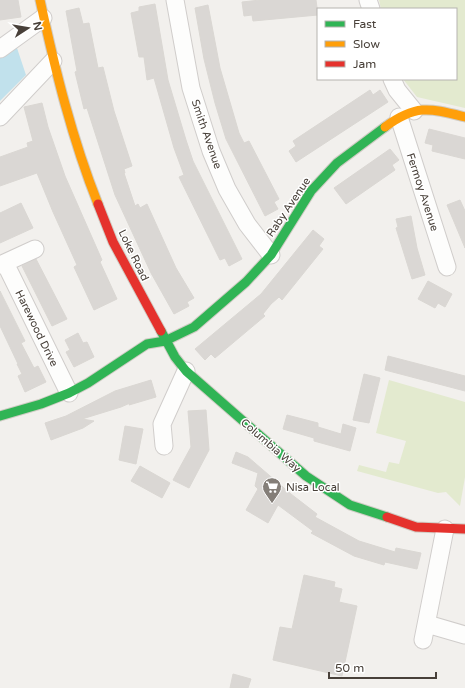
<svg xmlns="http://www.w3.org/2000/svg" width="465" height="688" viewBox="0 0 465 688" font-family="'Varela Round',sans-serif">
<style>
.green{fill:#e3eacf}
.water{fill:#c1e1ec}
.building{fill:#dad7d4;stroke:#dad7d3}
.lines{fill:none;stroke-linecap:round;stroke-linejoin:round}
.street-casing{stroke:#d0cdcb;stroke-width:19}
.fast-casing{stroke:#d0ccc4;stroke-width:11}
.slow-casing{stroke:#d0ccc4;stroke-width:11}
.jam-casing{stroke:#d0ccc4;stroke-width:11}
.street{stroke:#fdfdfc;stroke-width:17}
.fast{stroke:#30b455;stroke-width:9}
.slow{stroke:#ff9f0a;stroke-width:9}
.jam{stroke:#e5322d;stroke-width:9}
.labels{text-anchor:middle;stroke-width:3;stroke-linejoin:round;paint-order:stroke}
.street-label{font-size:11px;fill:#484039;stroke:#fff}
.poi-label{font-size:11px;fill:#484039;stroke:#fff;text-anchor:start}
</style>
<rect width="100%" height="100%" fill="#f2f0ed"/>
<path class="green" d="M379,0H465V108L417,97L403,79H456V9H381Z
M389,380L465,402V477L460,506L446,492L438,493L357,471L359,465L386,472L389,462L399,464L406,441L376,433Z"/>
<path class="water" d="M16,45L26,75L0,101V55Z"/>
<path class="building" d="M0,0H18L21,17L0,20Z
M260,0H316L318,15L253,21L252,15L244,16L242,2Z
M155,4L168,80L186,140L193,161L242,259L229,266L225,258L220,260L179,177L184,175L174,148L154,78L147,80L144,57H139L131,13L139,11V7Z
M208,5L220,68L239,133L244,143L249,141L279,199L274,202L278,209L265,216L226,139L215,103L204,59L195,8Z
M79,8L83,24L89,23L98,68L103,67L114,111L132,166L124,169L125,173H124L135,206L138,204L140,208L147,204L176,268L194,298L187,302L189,306L174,314L151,273L115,195L87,108L84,109L75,72L77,71L66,11Z
M370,90L373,95L380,90L388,102L296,162L289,151L296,146L293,141Z
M42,103L48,127L65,176L102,260L100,262L117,299L94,310L74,267L77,265L53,212L37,173L0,186V157L28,147L27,143L33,141L24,107Z
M429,129L465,138V159L432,151L433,145L425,143Z
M390,149L399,160L392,165L395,170L346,204L334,188Z
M460,200L465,211V248L447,205Z
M21,203L33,228L0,243V213Z
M411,216L417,248L425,275L412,279L396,228L398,227L396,219Z
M313,230L324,239L319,246L323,249L282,300L279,297L271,304L263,314L265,316L215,358L211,354L205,360L195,349L261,294Z
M36,259L67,319L52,326L22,266Z
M428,281L452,294L445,307L438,303L435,308L418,299Z
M0,291L25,341L21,343L34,368L38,366L46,382L25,392L18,376L22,374L17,364H18L0,326Z
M78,333L83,343L87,342L94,357L74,367L66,352L70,350L65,340Z
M388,356L465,376V391L385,370Z
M364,374L380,378L369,423L353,420Z
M151,380L156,397L129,405L130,403L121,407L82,419L94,421L83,428L51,440L45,423L66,416L115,391Z
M206,410L209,450L189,488L173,480L191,447L188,411Z
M287,415L318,423V427L341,434L343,424L356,428L350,451L314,441V438L283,429Z
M125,426L143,429L136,464L119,460Z
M236,452L248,457L291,494L317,514L315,517L359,541L395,552L396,548L421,553L417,569L385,562L384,565L354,556L311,533L313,531L278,505L268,523L246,510L258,489L255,486L258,473L232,463Z
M140,466L170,483L162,498L131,481Z
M304,575L335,582L334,587L342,589L339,602L357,606L342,676L273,660L280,627L292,629Z
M233,674L251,679L248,688H230Z"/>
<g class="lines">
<g class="street-casing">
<path id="street" d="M175,0L191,88L211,151L227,189L247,224L271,255
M368,0L371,9
M0,49L43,18
M392,79L397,90L414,111
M0,117L53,61
M399,117L447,267
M5,263L69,393
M0,265L35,249
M164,446L162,424L186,371
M427,624L465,635
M423,640L445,529"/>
</g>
<g class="fast-casing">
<path id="fast" d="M161,331L175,357L186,371L306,476L350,505L387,517
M0,416L41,404L69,393L88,383L147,344L165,341L194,327L246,282L271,255L311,191L337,163L385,127"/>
</g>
<g class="slow-casing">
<path id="slow" d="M40,0C55,69 72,139 98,204
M385,127C416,104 429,108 465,117"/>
</g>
<g class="jam-casing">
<path id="jam" d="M98,204L113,242L161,331
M387,517L416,527L465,529"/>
</g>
<use href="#street" class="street"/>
<use href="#fast" class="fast"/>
<use href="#slow" class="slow"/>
<use href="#jam" class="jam"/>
</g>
<defs>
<g id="supermarket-pin" transform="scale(1)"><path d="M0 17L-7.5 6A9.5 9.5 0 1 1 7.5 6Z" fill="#847e78" stroke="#fff"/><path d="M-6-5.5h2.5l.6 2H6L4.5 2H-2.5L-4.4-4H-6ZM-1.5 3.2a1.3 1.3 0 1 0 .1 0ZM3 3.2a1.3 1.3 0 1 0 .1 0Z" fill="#fff"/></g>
</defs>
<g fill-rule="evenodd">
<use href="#supermarket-pin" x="272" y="487"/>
</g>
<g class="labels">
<g class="street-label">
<text transform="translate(207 134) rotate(71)" y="4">Smith Avenue</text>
<text transform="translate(423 192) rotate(72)" y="4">Fermoy Avenue</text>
<text transform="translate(288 207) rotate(-56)" y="4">Raby Avenue</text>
<text transform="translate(134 255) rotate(64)" y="4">Loke Road</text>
<text transform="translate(37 328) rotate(64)" y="4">Harewood Drive</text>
<text transform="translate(271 445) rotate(41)" y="4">Columbia Way</text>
</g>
<g class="poi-label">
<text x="286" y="491">Nisa Local</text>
</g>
</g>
<rect x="317" y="8" width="140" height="72" fill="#ffffff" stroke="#b6b3b0"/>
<rect x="325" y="21" width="20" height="6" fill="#30b455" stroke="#b6b3b0"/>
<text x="353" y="28" font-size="12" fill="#484039">Fast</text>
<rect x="325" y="41" width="20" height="6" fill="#ff9f0a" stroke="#b6b3b0"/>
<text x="353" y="48" font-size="12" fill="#484039">Slow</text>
<rect x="325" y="61" width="20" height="6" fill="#e5322d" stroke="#b6b3b0"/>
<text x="353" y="68" font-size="12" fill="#484039">Jam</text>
<g transform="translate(28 28) rotate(78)" stroke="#ffffff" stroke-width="3" paint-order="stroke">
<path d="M0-3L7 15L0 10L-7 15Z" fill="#484039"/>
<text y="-6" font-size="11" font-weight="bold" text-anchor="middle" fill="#484039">N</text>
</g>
<path d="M329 672v6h107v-6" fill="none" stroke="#484039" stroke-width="2"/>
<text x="335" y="672" font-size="12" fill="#484039" stroke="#ffffff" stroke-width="3" paint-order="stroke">50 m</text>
</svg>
